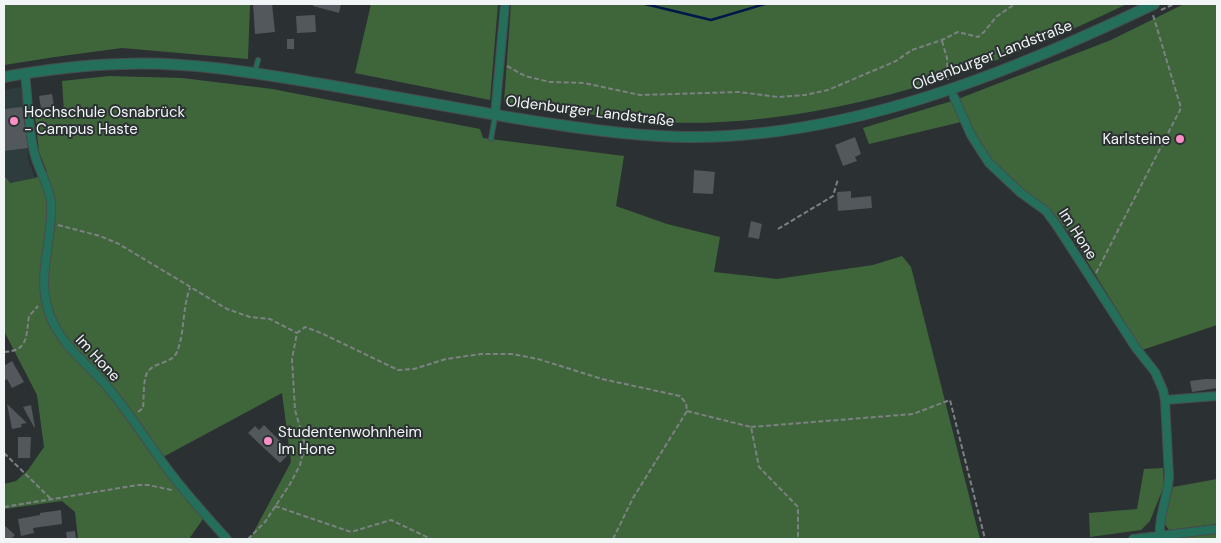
<svg xmlns="http://www.w3.org/2000/svg" width="1221" height="543" viewBox="0 0 1221 543" font-family="'DM Sans',sans-serif">
<style>
.built{fill:#2e3c3d}
.green{fill:#3f663b}
.lines{fill:none;stroke-linecap:round;stroke-linejoin:round}
.stream{stroke:#001849;stroke-width:2.5}
.building{fill:#52585b}
.service-casing{stroke:#474c4d;stroke-width:6}
.minor-casing{stroke:#474c4d;stroke-width:10}
.tertiary-casing{stroke:#474c4d;stroke-width:12}
.path{stroke:#7c8182;stroke-width:2;stroke-dasharray:5 2.5;stroke-linecap:butt}
.service{stroke:#236f5b;stroke-width:4}
.minor{stroke:#236f5b;stroke-width:8}
.tertiary{stroke:#236f5b;stroke-width:10}
.poi-dot{fill:#fb8fc6;stroke:#2b3132;stroke-width:2}
.labels{text-anchor:middle;stroke-width:4;stroke-linejoin:round;paint-order:stroke}
.street-label{font-size:15px;fill:#f1f5f5;stroke:#2b3132}
.poi-label{font-size:15px;fill:#f1f5f5;stroke:#2b3132;text-anchor:start}
</style>
<rect width="100%" height="100%" fill="#2b3132"/>
<path class="built" d="M21,87L29,163L35,178L10,183L4,175V90Z"/>
<path class="green" d="M4,4H250L248,59L122,48L55,57L4,65Z
M371,4H498L490,100L355,73Z
M511,4H1127C978,76 806,134 639,121C624,120 609,117 594,115C564,111 534,107 504,102Z
M1184,4H1217V325L1142,350L1072,237L1049,208L1024,190L990,161L973,135L958,99L1111,40Z
M109,76L182,78L272,89L480,129L483,138L624,156L616,206L667,224L720,237L714,272L777,279L873,265L902,256L911,267L980,539H250L291,462L282,393L163,457L142,427L135,430L175,485L203,519L189,539H78L75,512L62,501L4,509V484L16,481L28,470L44,447L37,395L4,331V175L10,183L35,178L47,172L39,152L35,116L64,113L62,81Z
M952,101L961,122L869,144L863,128Z
M1163,468L1164,486L1150,521L1141,530L1090,537L1089,513L1137,509L1144,469Z
M1217,479V524L1169,530L1164,523L1173,487Z
M1217,532V539H1165Z"/>
<g class="lines">
<path class="stream" d="M645,4L711,20L765,4"/>
</g>
<path class="building" d="M253,4H272L275,32L255,34Z
M313,4H341L339,13L313,6Z
M315,15L316,32L297,33L296,16Z
M287,39H294V49H287Z
M52,94L54,107L41,108L39,96Z
M22,107L28,148L4,151V109Z
M855,137L861,154L855,157L857,161L843,166L835,145Z
M694,170L715,172L713,194L693,193Z
M851,191V198L871,196L872,208L838,211L837,192Z
M751,221L762,224L759,239L748,237Z
M12,361L24,382L12,388L7,379L4,381V366Z
M1205,379H1217V388L1192,392L1190,381Z
M7,404L27,423L21,424L22,427L12,429Z
M31,405L35,427H34L23,407Z
M264,425L288,449L285,453L288,455L280,463L248,433L255,426L259,430Z
M18,437H31L30,458H18Z
M61,510L62,524L33,528L34,533L21,536L18,519L40,515V513Z
M4,525L15,535L11,539H4Z
M75,531L76,539H67L66,532Z"/>
<g class="lines">
<g class="service-casing">
<path id="service" d="M255,72L258,60
M491,139L495,117"/>
</g>
<g class="minor-casing">
<path id="minor" d="M25,73C28,99 28,127 34,152C38,170 49,184 51,202C54,242 34,276 51,318C64,348 83,359 103,382C126,407 145,439 166,467C185,493 206,516 227,539
M954,97L971,135L989,163L1021,193L1046,211L1057,226L1136,348L1155,372L1163,390L1165,400L1169,477C1168,497 1158,516 1160,536
M495,115L505,4
M1165,400L1217,396
M1133,539L1217,529"/>
</g>
<g class="tertiary-casing">
<path id="tertiary" d="M4,77C43,70 82,65 121,64C188,61 256,73 322,84C386,95 450,107 514,118C571,127 628,136 685,137C847,139 1010,73 1154,4"/>
</g>
<path class="path" d="M1067,4H1078
M1100,4H1101
M1161,10L1174,4
M942,41L947,58L948,80
M507,66L525,76L550,82L584,83L640,95L739,92L778,97L805,95L828,90L896,61L912,50L942,40L958,32L978,37L984,32L996,17L1015,4
M58,225L100,236L119,244L227,309L250,317L270,319L297,333
M778,229L833,196L838,179
M1096,273L1181,108L1153,15
M4,352C29,351 26,335 29,316L38,306
M687,411L751,427L759,467L798,507V539
M138,412L143,408C144,399 143,380 147,373C154,361 171,365 177,352C185,332 182,309 190,288
M751,427L913,414L950,400L985,539
M4,453L52,500
M275,506L351,532L391,520L431,539
M4,507L138,485H148L172,490
M248,539L265,522L290,484L300,465L305,445L295,410L292,359L297,333L305,327L321,333L398,370L414,369L446,359L481,354H512L538,359L602,379L680,396L686,403L687,411L633,498L613,539"/>
<use href="#service" class="service"/>
<use href="#minor" class="minor"/>
<use href="#tertiary" class="tertiary"/>
</g>
<g class="poi-dot">
<circle cx="14" cy="121" r="5"/>
<circle cx="1180" cy="139" r="5"/>
<circle cx="268" cy="441" r="5"/>
</g>
<g class="labels">
<g class="street-label">
<text transform="translate(992 55) rotate(-21)" y="5">Oldenburger Landstraße</text>
<text transform="translate(590 111) rotate(7)" y="5">Oldenburger Landstraße</text>
<text transform="translate(1078 234) rotate(57)" y="5">Im Hone</text>
<text transform="translate(98 358) rotate(47)" y="5">Im Hone</text>
</g>
<g class="poi-label">
<text x="24" y="117">Hochschule Osnabrück<tspan x="24" dy="17">- Campus Haste</tspan></text>
<text x="1170" y="144" text-anchor="end">Karlsteine</text>
<text x="278" y="437">Studentenwohnheim<tspan x="278" dy="17">Im Hone</tspan></text>
</g>
</g>
<rect width="1221" height="543" fill="none" stroke="#f1f5f5" stroke-width="10"/>
</svg>
